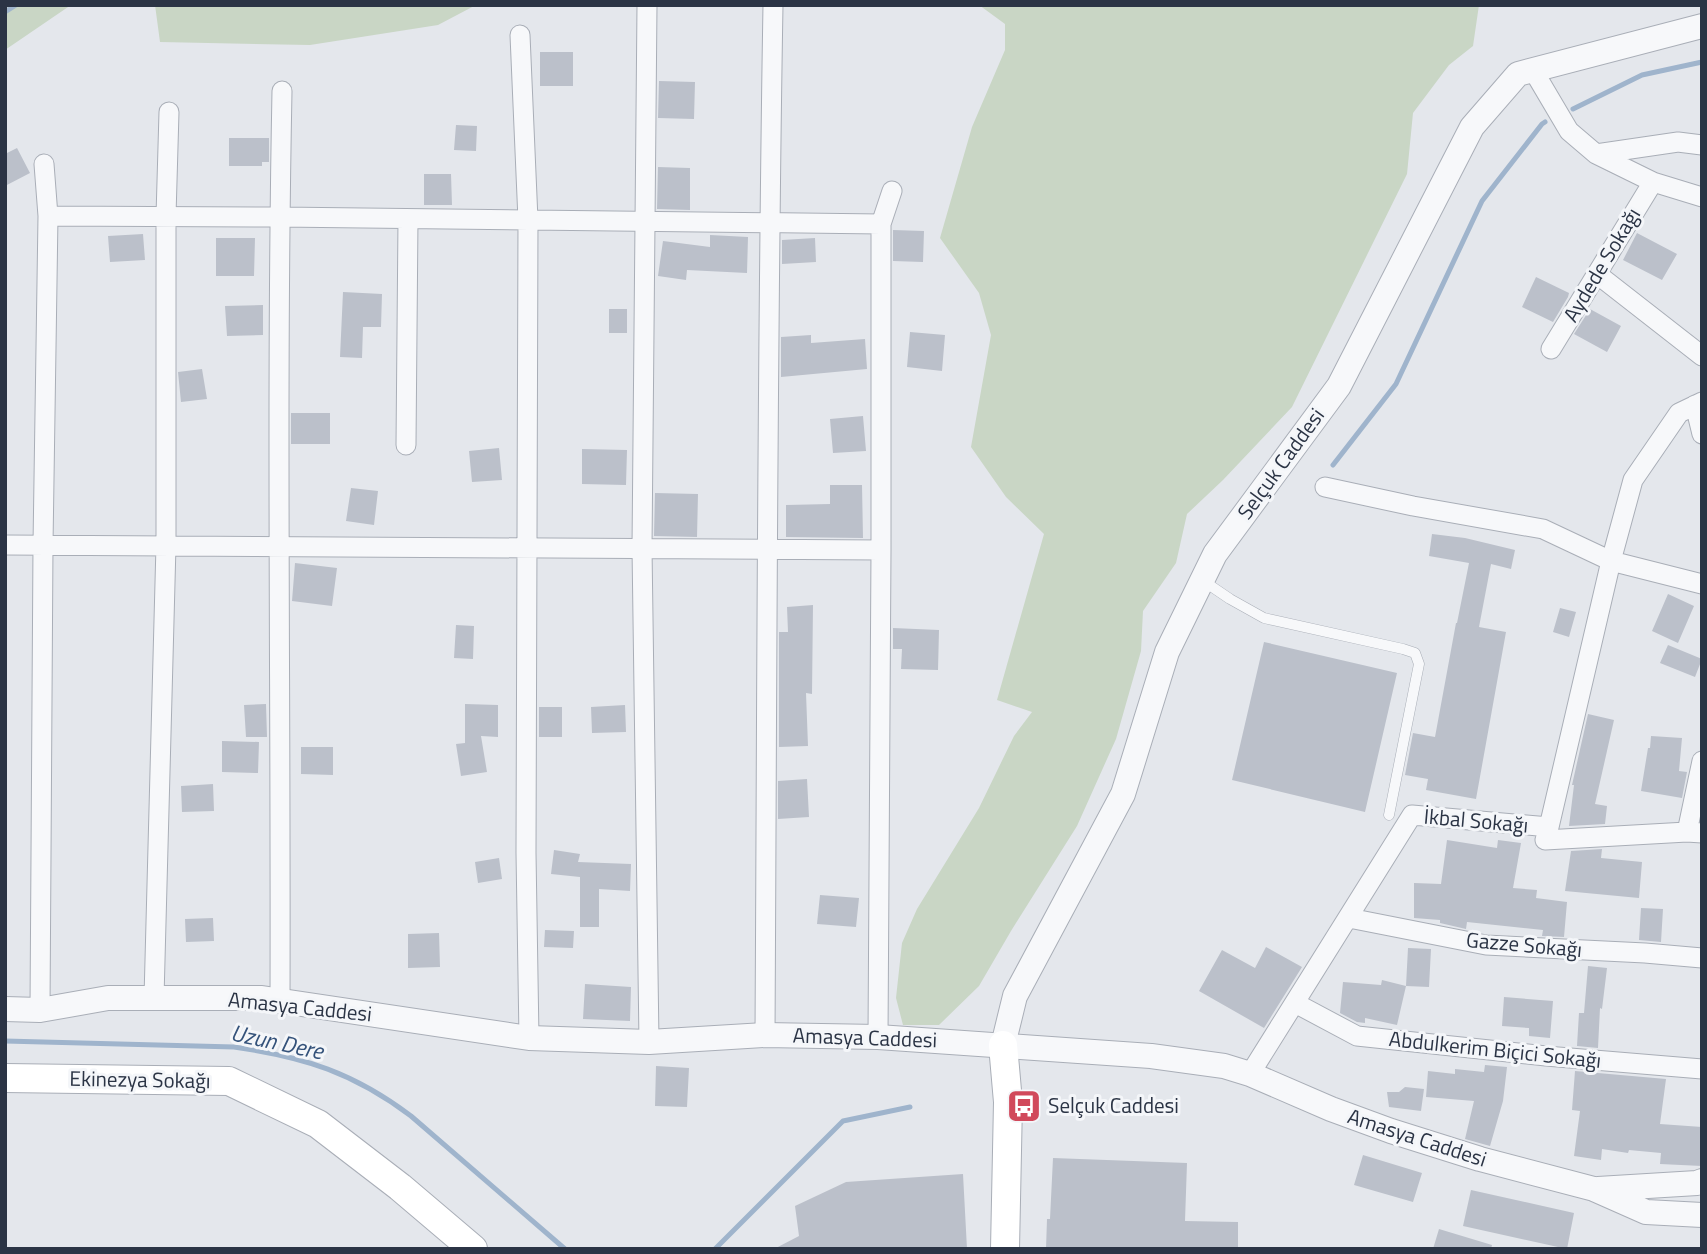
<svg xmlns="http://www.w3.org/2000/svg" width="1707" height="1254" viewBox="0 0 1707 1254" font-family="'Titillium Web',sans-serif">
<style>
.green{fill:#c9d6c5}
.lines{fill:none;stroke-linecap:round;stroke-linejoin:round}
.stream{stroke:#9fb4cc;stroke-width:5}
.building{fill:#bbc0ca}
.service-casing{stroke:#a9aeb7;stroke-width:11}
.minor-casing{stroke:#a9aeb7;stroke-width:21}
.tertiary-casing{stroke:#a9aeb7;stroke-width:26}
.secondary-casing{stroke:#a9aeb7;stroke-width:30}
.service{stroke:#f7f8fa;stroke-width:10}
.minor{stroke:#f7f8fa;stroke-width:19}
.tertiary{stroke:#f7f8fa;stroke-width:24}
.secondary{stroke:#fff;stroke-width:28}
.labels{text-anchor:middle;stroke-width:6;stroke-linejoin:round;paint-order:stroke}
.street-label{font-size:21px;fill:#2b3445;stroke:#f4f6f9}
.poi-label{font-size:21px;fill:#2b3445;stroke:#f4f6f9;text-anchor:start}
.water-label{font-size:23px;font-style:italic;fill:#34527a;stroke:#f4f6f9}
</style>
<rect width="100%" height="100%" fill="#e4e7ec"/>
<path class="green" d="M5,5H71L5,50Z
M155,5H476L438,25L310,45L160,42Z
M979,5H1479L1473,46L1449,65L1413,113L1407,174L1292,407L1223,480L1187,514L1176,563L1143,611L1141,651L1116,739L1077,826L1011,931L979,986L939,1025H903L896,998L902,943L917,909L979,808L1014,736L1032,712L997,700L1044,534L1006,497L971,447L991,335L979,293L940,238L972,127L1005,50V24Z"/>
<g class="lines">
<path class="stream" d="M5,12L16,5
M1573,109L1642,75L1702,62
M1333,465L1396,384L1482,201L1542,124L1545,122
M5,1041L234,1047C305,1057 354,1073 411,1116L565,1249
M715,1249L843,1121L910,1107"/>
</g>
<path class="building" d="M540,52H573V86H540Z
M659,81L695,82L694,119L658,118Z
M456,125L477,126L476,151L454,150Z
M229,138H269V162H262V166H229Z
M17,148L30,173L5,186V154Z
M658,167L690,168V210L657,209Z
M424,174H451L452,205H424Z
M893,230L924,231L923,262L893,261Z
M1637,233L1677,254L1662,280L1623,260Z
M143,234L145,260L110,262L108,236Z
M710,235L748,237L747,273L687,270L686,280L658,276L663,241L710,247Z
M216,238H255L254,276H216Z
M815,238L816,262L782,264V240Z
M1536,277L1569,293L1568,297L1553,322L1522,307Z
M343,292L382,294L381,327H363L362,358L340,357Z
M263,305V335L227,336L225,306Z
M609,309H627V333H609Z
M1590,309L1621,326L1607,352L1574,334Z
M910,332L945,335L942,371L907,367Z
M811,335V343L865,339L867,369L781,377V337Z
M202,369L207,399L181,402L178,372Z
M291,413H330V444H291Z
M863,416L866,451L833,453L830,419Z
M499,448L502,480L472,482L469,451Z
M582,449L627,450L626,485L582,484Z
M830,485H862L863,538L786,537V505L830,504Z
M351,488L378,491L374,525L346,521Z
M655,493L698,494L697,537L654,536Z
M1432,534L1465,538L1515,550L1511,569L1491,564L1479,627L1506,632L1476,799L1426,790L1428,779L1405,775L1413,733L1435,737L1456,623H1457L1469,563L1429,556Z
M295,563L337,568L332,606L292,601Z
M1668,594L1694,606L1678,643L1652,631Z
M813,605L812,694L806,693L808,746L779,747V632H788L787,607Z
M1560,608L1576,612L1569,637L1553,632Z
M456,625L474,626L473,659L454,658Z
M893,628L939,630L938,670L901,669L902,649H893Z
M1264,642L1397,673L1365,812L1232,780Z
M1668,645L1702,659L1695,677L1660,663Z
M266,704L267,737H246L244,705Z
M465,704L498,705V737L481,736L487,772L461,776L456,744L465,743Z
M625,705L626,732L592,733L591,707Z
M539,707H562V737H539Z
M1588,714L1614,720L1595,804L1607,806L1605,824L1569,826L1574,785H1572Z
M1651,736L1682,738L1679,771L1687,772L1682,798L1641,791L1648,748H1650Z
M222,741L259,742L258,773L222,772Z
M301,747H333V775L301,774Z
M807,779L809,817L778,819V781Z
M213,784L214,811L182,812L181,786Z
M1447,840L1497,848L1498,840L1521,843L1513,888L1537,890L1536,898L1567,902L1564,937L1542,936L1543,930L1467,922L1466,929L1440,923V920L1414,918V883L1441,884Z
M1602,849L1601,858L1642,862L1639,898L1565,891L1571,851Z
M554,850L580,854L578,862L631,864L630,891L599,889V927H580V877L551,874Z
M499,858L502,879L478,883L475,862Z
M820,895L859,898L856,927L817,924Z
M1641,908L1663,909L1661,942L1639,940Z
M213,918L214,941L186,942L185,919Z
M545,930L574,931L573,948L544,947Z
M439,933L440,967L408,968V934Z
M1266,947L1302,967L1264,1028L1199,991L1222,950L1255,968Z
M1408,948L1431,949L1429,987L1406,986Z
M1588,966L1607,968L1602,1009L1600,1008L1598,1048L1577,1046L1579,1013H1584Z
M1382,980L1406,986L1397,1025L1365,1018V1023L1357,1022L1340,1013L1343,982L1381,985Z
M585,984L631,987L630,1021L583,1019Z
M1504,997L1553,1001L1550,1038L1529,1036V1028L1502,1026Z
M1485,1065L1507,1067L1503,1101L1490,1146L1465,1139L1474,1101L1426,1097L1428,1071L1455,1074V1069L1484,1072Z
M656,1066L689,1068L687,1107L655,1106Z
M1575,1071L1666,1079L1660,1124L1702,1127V1166L1660,1164L1661,1153L1629,1150L1628,1153L1602,1149L1601,1160L1574,1156L1580,1111L1572,1110Z
M1405,1087L1424,1089L1421,1111L1389,1107L1387,1092H1399Z
M1363,1155L1422,1173L1413,1202L1354,1185Z
M1053,1158L1187,1163L1185,1221L1238,1222V1249H1046L1047,1219H1050Z
M963,1174L967,1249H774L799,1236L795,1206L846,1182Z
M1471,1190L1574,1213L1567,1249L1463,1226Z
M1439,1229L1492,1245L1491,1249H1433Z"/>
<g class="lines">
<g class="service-casing">
<path id="service" d="M1202,580L1230,599L1264,618L1403,649L1415,653L1419,664L1389,815"/>
</g>
<g class="minor-casing">
<path id="minor" d="M647,5L642,548L649,1042
M520,35L528,220L526,853L529,1038
M1533,70L1569,131L1596,154L1653,182L1702,197
M1596,154L1678,142L1702,145
M48,216L280,217L881,224
M1597,274L1702,356
M1551,349L1653,182
M1695,405L1702,434
M406,445L408,219
M1325,487L1413,506L1543,529L1611,561L1702,584
M5,545L881,550
M1549,827L1611,561L1633,480L1679,413L1702,402
M1687,832L1702,761
M1349,918L1486,945L1645,953L1702,958
M154,998L166,545V216L169,112
M280,1000C281,697 276,394 282,91
M1295,1003L1357,1036L1546,1056L1702,1069
M40,1010L43,545L48,216L44,164
M765,1035C767,692 767,348 773,5
M878,1037L881,550V224L892,191
M1250,1074L1412,815L1549,827L1545,840L1687,832L1702,833"/>
</g>
<g class="tertiary-casing">
<path id="tertiary" d="M5,1009L40,1010L108,998H262L529,1038L649,1042L765,1035L878,1037L1151,1056L1224,1066L1250,1074L1331,1109L1391,1131L1480,1159L1594,1189L1646,1212L1702,1215
M1003,1045L1015,996L1123,794L1167,652L1215,554L1339,386L1472,127L1518,74L1702,26
M1598,1189L1697,1183L1702,1181"/>
</g>
<g class="secondary-casing">
<path id="secondary" d="M1003,1045L1008,1102L1005,1249
M5,1078L229,1081L318,1124L400,1187L473,1249"/>
</g>
<use href="#service" class="service"/>
<use href="#minor" class="minor"/>
<use href="#tertiary" class="tertiary"/>
<use href="#secondary" class="secondary"/>
</g>
<defs>
<g id="bus-square" transform="scale(1.75)"><rect x="-9" y="-9" width="18" height="18" rx="4" fill="#d1495b" stroke="#f4f6f9"/><path d="M-5-6H5V4H4V6H2V4H-2V6H-4V4H-5ZM-3.5-4V0h7V-4ZM-3.5 1.2v1.5H-2V1.2ZM2 1.2v1.5H3.5V1.2Z" fill="#fff"/></g>
</defs>
<g fill-rule="evenodd">
<use href="#bus-square" x="1024" y="1106"/>
</g>
<g class="labels">
<g class="street-label">
<text transform="translate(1602 265) rotate(-59)" y="7">Aydede Sokağı</text>
<text transform="translate(1281 464) rotate(-54)" y="7">Selçuk Caddesi</text>
<text transform="translate(1476 821) rotate(5)" y="7">İkbal Sokağı</text>
<text transform="translate(1524 945) rotate(5)" y="7">Gazze Sokağı</text>
<text transform="translate(300 1007) rotate(6)" y="7">Amasya Caddesi</text>
<text transform="translate(865 1038) rotate(2)" y="7">Amasya Caddesi</text>
<text transform="translate(1495 1050) rotate(6)" y="7">Abdulkerim Biçici Sokağı</text>
<text transform="translate(140 1080) rotate(1)" y="7">Ekinezya Sokağı</text>
<text transform="translate(1417 1138) rotate(18)" y="7">Amasya Caddesi</text>
</g>
<g class="poi-label">
<text x="1048" y="1113">Selçuk Caddesi</text>
</g>
<g class="water-label">
<text transform="translate(277 1042) rotate(12)" y="8">Uzun Dere</text>
</g>
</g>
<rect width="1707" height="1254" fill="none" stroke="#2b3445" stroke-width="14"/>
</svg>
